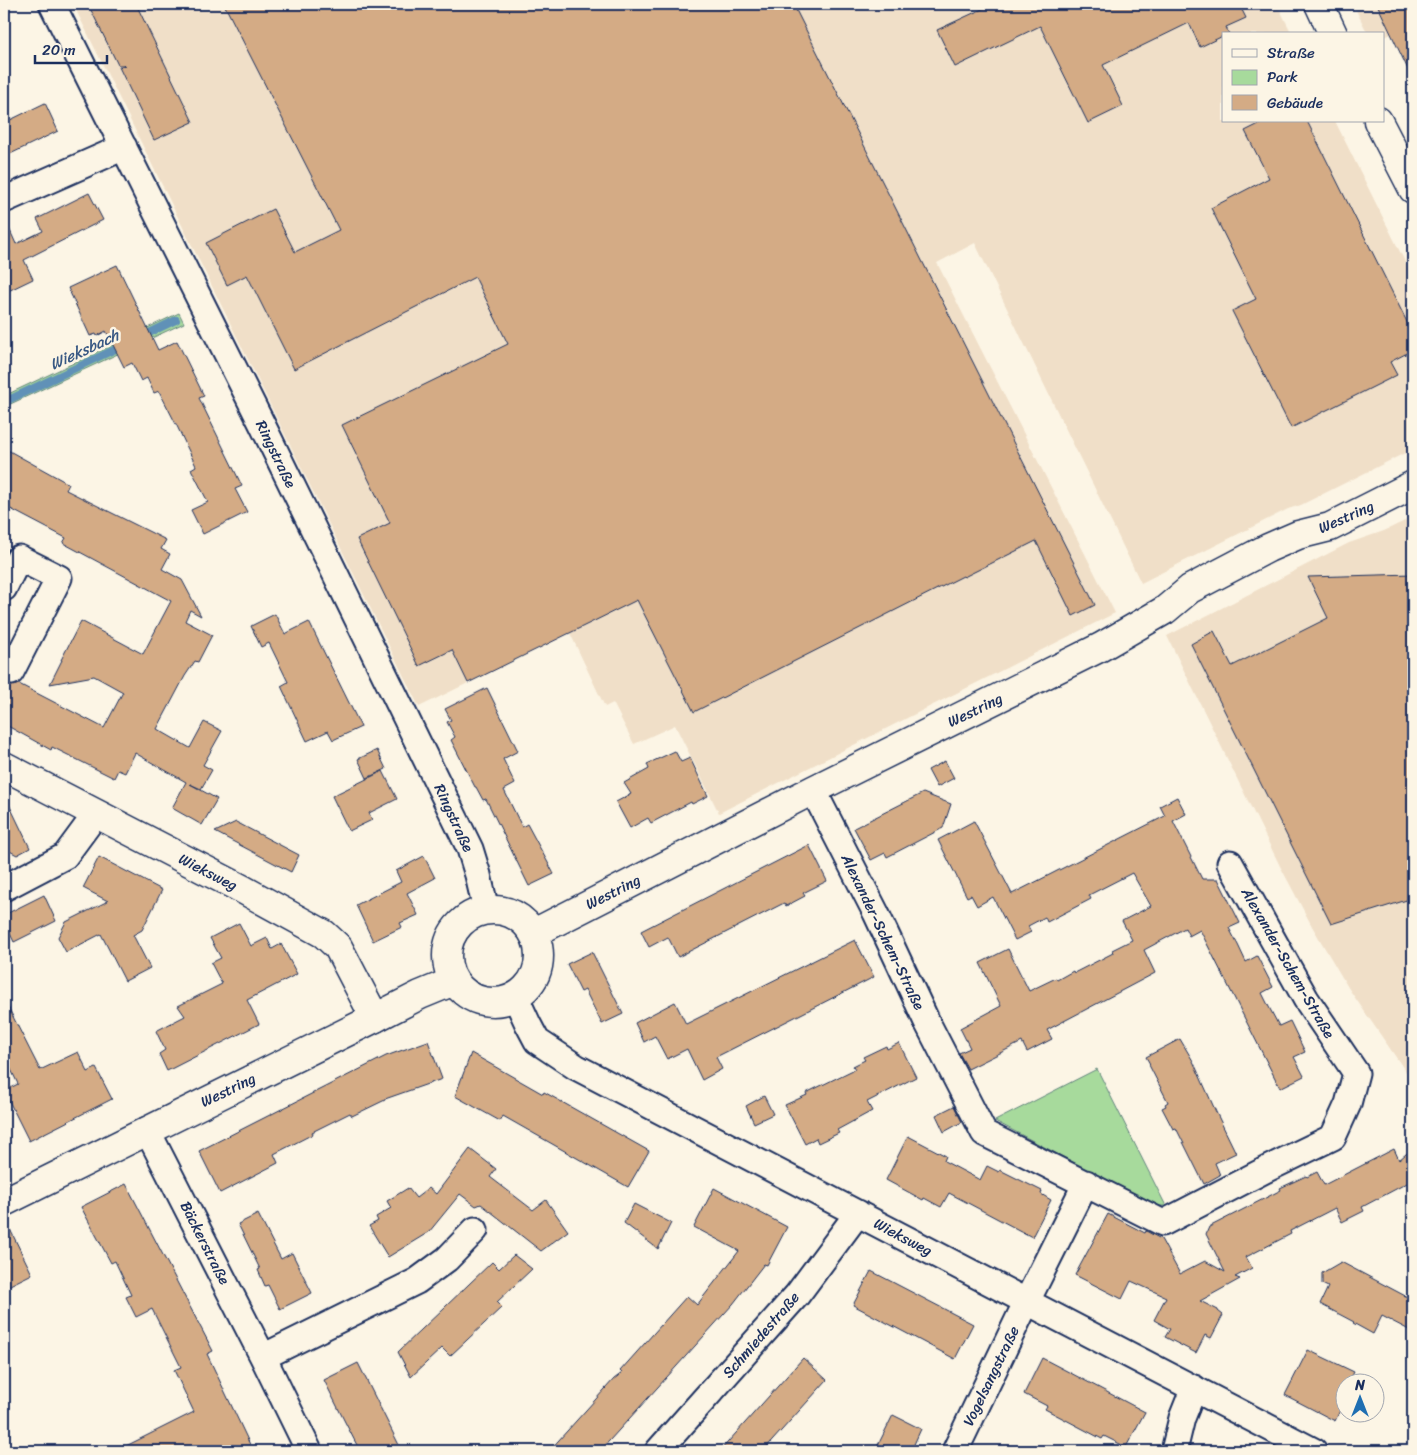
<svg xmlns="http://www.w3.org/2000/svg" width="1417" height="1455" viewBox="0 0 1417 1455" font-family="Sriracha,sans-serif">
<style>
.built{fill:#f0dfc8}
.green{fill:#a7da9c;stroke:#61847d}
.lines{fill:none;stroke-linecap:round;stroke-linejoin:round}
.stream{stroke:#6191b7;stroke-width:8}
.building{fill:#d4ab85;stroke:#1b2f5e}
.minor-casing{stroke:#1b2f5e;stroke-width:29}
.tertiary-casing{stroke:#1b2f5e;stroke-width:31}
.secondary-casing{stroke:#1b2f5e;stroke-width:31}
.minor{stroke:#fcf5e5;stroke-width:25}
.tertiary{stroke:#fcf5e5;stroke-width:28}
.secondary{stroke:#fcf5e5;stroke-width:28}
.labels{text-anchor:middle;stroke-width:5;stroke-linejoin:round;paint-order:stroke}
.street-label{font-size:15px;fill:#1b2f5e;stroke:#fcf5e5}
.water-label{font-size:16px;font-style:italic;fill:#385883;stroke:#fcf5e5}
</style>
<rect width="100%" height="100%" fill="#fcf5e5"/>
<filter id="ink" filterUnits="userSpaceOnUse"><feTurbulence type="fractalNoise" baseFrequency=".02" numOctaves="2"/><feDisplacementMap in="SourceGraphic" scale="10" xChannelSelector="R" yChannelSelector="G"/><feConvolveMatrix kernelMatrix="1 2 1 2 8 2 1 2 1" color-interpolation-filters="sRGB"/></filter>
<g filter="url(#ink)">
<path class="built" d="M73,4H1277L1292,34H1223V121H1335L1413,278V449L1301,505L1288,509L1141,583L975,243L937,263L1115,613L719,813L675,725L634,744L613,703L605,707L570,633L419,707Z
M1353,4H1413V23L1383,38V34H1368Z
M1413,517V1082L1349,989L1313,928L1280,866L1167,636L1349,543L1384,531Z"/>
<path class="green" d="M179,313L184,323L4,407V396Z
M1097,1069L1166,1206H1156L995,1121Z"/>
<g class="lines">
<path class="stream" d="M141,337L176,320
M4,402L124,345"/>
</g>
<path class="building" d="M88,4H136L193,122L154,140L119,67L125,65H118Z
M224,4H793L1095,605L1073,616L1036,541L964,577L963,576L694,712L637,600L468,683L452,650L419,666L357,539L390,523L342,425L508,344L475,277L294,369L247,275L227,285L206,243L273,209L295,252L339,230Z
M993,4H1239L1246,18L1226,27L1229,34H1223V36L1200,47L1189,23L1103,65L1123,106L1088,123L1040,26L955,67L937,30Z
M1377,4H1413V80Z
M45,103L58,131L4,157V123Z
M1265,121H1307L1413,334V350L1390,362L1397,375L1291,428L1232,311L1256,299L1211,208L1269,178L1245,131Z
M89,193L103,220L24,260L33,279L4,293V217L16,244L43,231L37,219Z
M117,265L158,350L177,341L204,396L199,398L242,486L235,489L247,512L203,534L191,510L208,502L191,469L196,466L177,426L159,391L154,393L147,378L141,381L132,363L124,367L106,331L97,336L96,334L90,336L68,288Z
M4,448L69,484L66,490L166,540L161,549L170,554L162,569L182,580L201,616L190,610L185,621L212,635L198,662L195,661L185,676L157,729L190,748L204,722L222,731L203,765L212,770L201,789L190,784L217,799L202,825L172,808L186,782L135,753L125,773L118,770L114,778L52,747L51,750L4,724V694L8,686H12L19,684L104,728L123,692L94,676L50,684L62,660H61L81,621L143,654L171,601L63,543L66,538L5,506L9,498L4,496Z
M1413,574V898L1331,924L1191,644L1214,631L1232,666L1328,618L1308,577Z
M275,614L285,634L309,622L361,727L333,740L328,731L307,741L281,686L288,682L269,643L261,647L251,626Z
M487,688L518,751L503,759L515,784L504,790L522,827L527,824L554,874L529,886L486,799L483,800L476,787H475L451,740L455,737L447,722L451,720L445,709Z
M377,750L386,769L367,778L358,759Z
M675,751L681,762L690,758L708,796L692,804L691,802L651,823L648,818L630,828L616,802L631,794L624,783L649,769L647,764Z
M945,761L954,778L937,787L928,770Z
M383,771L397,799L369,813L372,820L349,831L332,796Z
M923,793L951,804L943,828L887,857L885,853L871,860L854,828Z
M4,794L30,848L17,855L4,848Z
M1177,797L1186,814L1173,821L1202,879H1218L1240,923L1229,928L1238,945L1246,962L1257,956L1273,987L1262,993L1270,1009L1279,1026L1290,1021L1305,1052L1294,1057L1304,1076L1280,1088L1200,930L1189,936L1185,928L1144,950L1155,973L1047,1030L1052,1039L1027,1052L1022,1042L968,1069L959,1053L970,1048L960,1028L1001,1006L980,963L1008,949L1029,991L1056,978L1057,980L1073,971L1074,973L1113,953L1112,950L1132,940L1122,921L1151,906L1132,873L1089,895L1091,899L1047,922L1045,917L1028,926L1031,932L1015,940L993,897L977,906L971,895L967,897L938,840L974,821L1012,894L1165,816L1160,806Z
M236,822L299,855L291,872L215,832Z
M809,845L827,881L803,893L805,896L786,906L784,903L678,957L668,937L649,947L641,931Z
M424,856L435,878L407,893L418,915L400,923L402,927L373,941L356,905L401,882L396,871Z
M99,857L162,890L142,930L133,935L150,968L125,981L101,934L66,952L58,937L66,922L108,901L83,888Z
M44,895L56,921L14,942L4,921V915Z
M239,923L251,946L267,938L272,949L281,944L297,974L247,1000L259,1024L167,1071L159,1054L165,1050L156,1031L185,1016L178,1006L222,984L211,963L221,958L210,938Z
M855,940L874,977L716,1057L722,1069L702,1080L687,1049L667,1059L655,1036L644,1042L635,1023L675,1002L686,1024Z
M592,952L623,1014L602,1024L585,990L581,992L567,964Z
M4,999L40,1070L78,1052L88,1072L96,1068L112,1099L29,1141L4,1091L18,1084L4,1055Z
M1180,1039L1193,1061L1216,1112L1236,1153L1215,1163L1220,1175L1204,1184L1176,1128L1173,1129L1162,1108L1166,1106L1165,1104L1168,1102L1149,1065L1150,1064L1146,1057Z
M428,1041L442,1079L385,1099V1100L352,1116L350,1113L312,1132L313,1134L274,1154L278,1163L220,1193L199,1151L386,1056Z
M899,1043L916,1077L867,1102L872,1111L837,1130L839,1133L818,1143L816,1138L805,1144L785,1105L807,1095L806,1093L855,1069L853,1066L865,1060L863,1057L886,1046L887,1049Z
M471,1053L543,1094L544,1092L649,1151L628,1187L503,1116L500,1121L455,1096Z
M764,1096L773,1114L754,1123L746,1106Z
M954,1106L962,1122L944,1132L936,1115Z
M908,1136L946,1156L944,1161L980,1180L987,1166L999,1172L1000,1170L1042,1191L1041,1194L1051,1200L1032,1237L949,1193L941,1207L924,1198L923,1200L886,1180Z
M1413,1148V1180L1362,1207L1364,1211L1342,1222L1335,1208L1290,1231L1291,1234L1246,1257L1252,1268L1235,1277L1240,1279L1200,1301L1218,1310V1311L1223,1315L1211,1338L1205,1335L1196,1353L1165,1337L1170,1329L1154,1320L1166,1297L1131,1281L1122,1299L1075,1275L1108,1214L1145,1233L1146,1231L1161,1239L1180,1274L1205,1261L1225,1272L1206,1234L1209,1227L1281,1190L1280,1188L1306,1176L1307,1177L1317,1172L1324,1185L1394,1149L1399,1160Z
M470,1149L496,1169L490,1177L533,1210L546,1200L568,1231L541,1251L481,1204L476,1206L460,1194L429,1232L388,1257L369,1226L378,1221L376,1217L391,1208L387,1201L408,1188L416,1198L429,1188L436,1194Z
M126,1184L213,1351L207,1354L253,1451H116L194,1412L174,1370L181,1367L152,1309L136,1317L126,1297L131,1295L115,1261L111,1263L81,1207Z
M714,1188L787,1227L767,1265L764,1264L733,1304L600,1451H549L614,1379L622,1373L620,1371L687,1296L697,1305L739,1251L694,1227Z
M634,1204L671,1223L658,1249L624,1223Z
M258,1214L281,1259L292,1253L312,1293L280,1309L268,1285L265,1286L258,1270L260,1269L238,1224Z
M4,1217L32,1274L4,1288Z
M514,1255L532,1269L497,1302L502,1307L450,1356L442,1348L411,1377L398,1352L492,1262L499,1269Z
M1341,1262L1413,1300V1332L1382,1316L1373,1334L1353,1323L1354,1322L1320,1304L1328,1287L1322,1284V1273Z
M871,1271L973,1324L955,1359L853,1305Z
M1308,1350L1354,1372L1351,1378L1355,1381L1354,1382H1344V1402L1335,1421L1285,1395Z
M803,1358L827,1380L763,1451H720Z
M1042,1358L1145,1412L1126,1447L1104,1436L1102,1439L1045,1409L1047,1406L1024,1394Z
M358,1363L402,1451H360L344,1420L324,1380Z
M893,1415L921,1429L911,1451H875Z"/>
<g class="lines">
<g class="minor-casing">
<path id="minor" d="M52,4L261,422L470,849L478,875L486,910
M4,200L124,147
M4,588L19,558L59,578L11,672L4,668
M813,790L876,913L927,1022L984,1133L1163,1223L1267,1169L1333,1137L1348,1104L1356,1073L1306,999L1230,863
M4,888L65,856L96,814
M516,998L528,1024L537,1041L576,1067L1314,1451
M147,1130L263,1357L309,1451
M263,1357L417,1281L447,1259L475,1230
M658,1451L797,1295L858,1213
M955,1451L1027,1301L1086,1183
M1174,1451L1182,1418L1194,1388"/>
</g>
<g class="tertiary-casing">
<path id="tertiary" d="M1319,4L1333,34
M1378,121L1413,189
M4,766L244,890L324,934L338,947L375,1018"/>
</g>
<g class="secondary-casing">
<path id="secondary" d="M447 956a46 46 0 1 1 92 0a46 46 0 1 1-92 0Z
M534,933L813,790L1101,647L1165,610L1190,589L1268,548L1298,535L1330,527L1413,485
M4,1202L375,1018L420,995L454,981"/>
</g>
<use href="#minor" class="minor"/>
<use href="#tertiary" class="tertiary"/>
<use href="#secondary" class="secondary"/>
</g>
</g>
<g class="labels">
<g class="street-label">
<text transform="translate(276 454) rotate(64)" y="5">Ringstraße</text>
<text transform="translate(1346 517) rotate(-24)" y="5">Westring</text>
<text transform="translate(975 710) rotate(-26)" y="5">Westring</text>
<text transform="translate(454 818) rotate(65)" y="5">Ringstraße</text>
<text transform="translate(208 872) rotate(27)" y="5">Wieksweg</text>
<text transform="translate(613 892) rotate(-27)" y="5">Westring</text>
<text transform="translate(883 932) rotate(64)" y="5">Alexander-Schem-Straße</text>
<text transform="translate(1288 963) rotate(60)" y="5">Alexander-Schem-Straße</text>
<text transform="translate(228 1090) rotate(-26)" y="5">Westring</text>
<text transform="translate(903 1237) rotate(28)" y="5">Wieksweg</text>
<text transform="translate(205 1243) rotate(63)" y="5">Bäckerstraße</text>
<text transform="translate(761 1335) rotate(-49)" y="5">Schmiedestraße</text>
<text transform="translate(991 1376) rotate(-64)" y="5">Vogelsangstraße</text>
</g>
<g class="water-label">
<text transform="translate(84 349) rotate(-25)" y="6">Wieksbach</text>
</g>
</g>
<rect width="1417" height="1455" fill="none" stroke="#fcf5e5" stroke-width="20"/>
<rect x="10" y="10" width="1397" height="1435" fill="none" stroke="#1b2f5e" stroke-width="2" filter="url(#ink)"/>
<rect x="1222" y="32" width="162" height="90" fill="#fcf5e5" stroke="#a2a6af"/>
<rect x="1232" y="49" width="25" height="8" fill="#fcf5e5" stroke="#a2a6af"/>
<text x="1267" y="58" font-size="15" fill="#1b2f5e">Straße</text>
<rect x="1232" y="70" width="25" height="15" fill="#a7da9c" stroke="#a2a6af"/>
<text x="1267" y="82" font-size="15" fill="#1b2f5e">Park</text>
<rect x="1232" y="95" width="25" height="15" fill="#d4ab85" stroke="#a2a6af"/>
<text x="1267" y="108" font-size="15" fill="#1b2f5e">Gebäude</text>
<g transform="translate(1360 1398)"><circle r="24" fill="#fcf5e5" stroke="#a2a6af"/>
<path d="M0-4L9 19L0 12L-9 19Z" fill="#1f6fb2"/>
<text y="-8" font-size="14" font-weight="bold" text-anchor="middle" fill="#1b2f5e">N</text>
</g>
<path d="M35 55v8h72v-8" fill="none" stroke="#1b2f5e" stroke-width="2.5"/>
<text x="42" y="55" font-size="15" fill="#1b2f5e" stroke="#fcf5e5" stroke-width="4" paint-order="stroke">20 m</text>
</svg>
